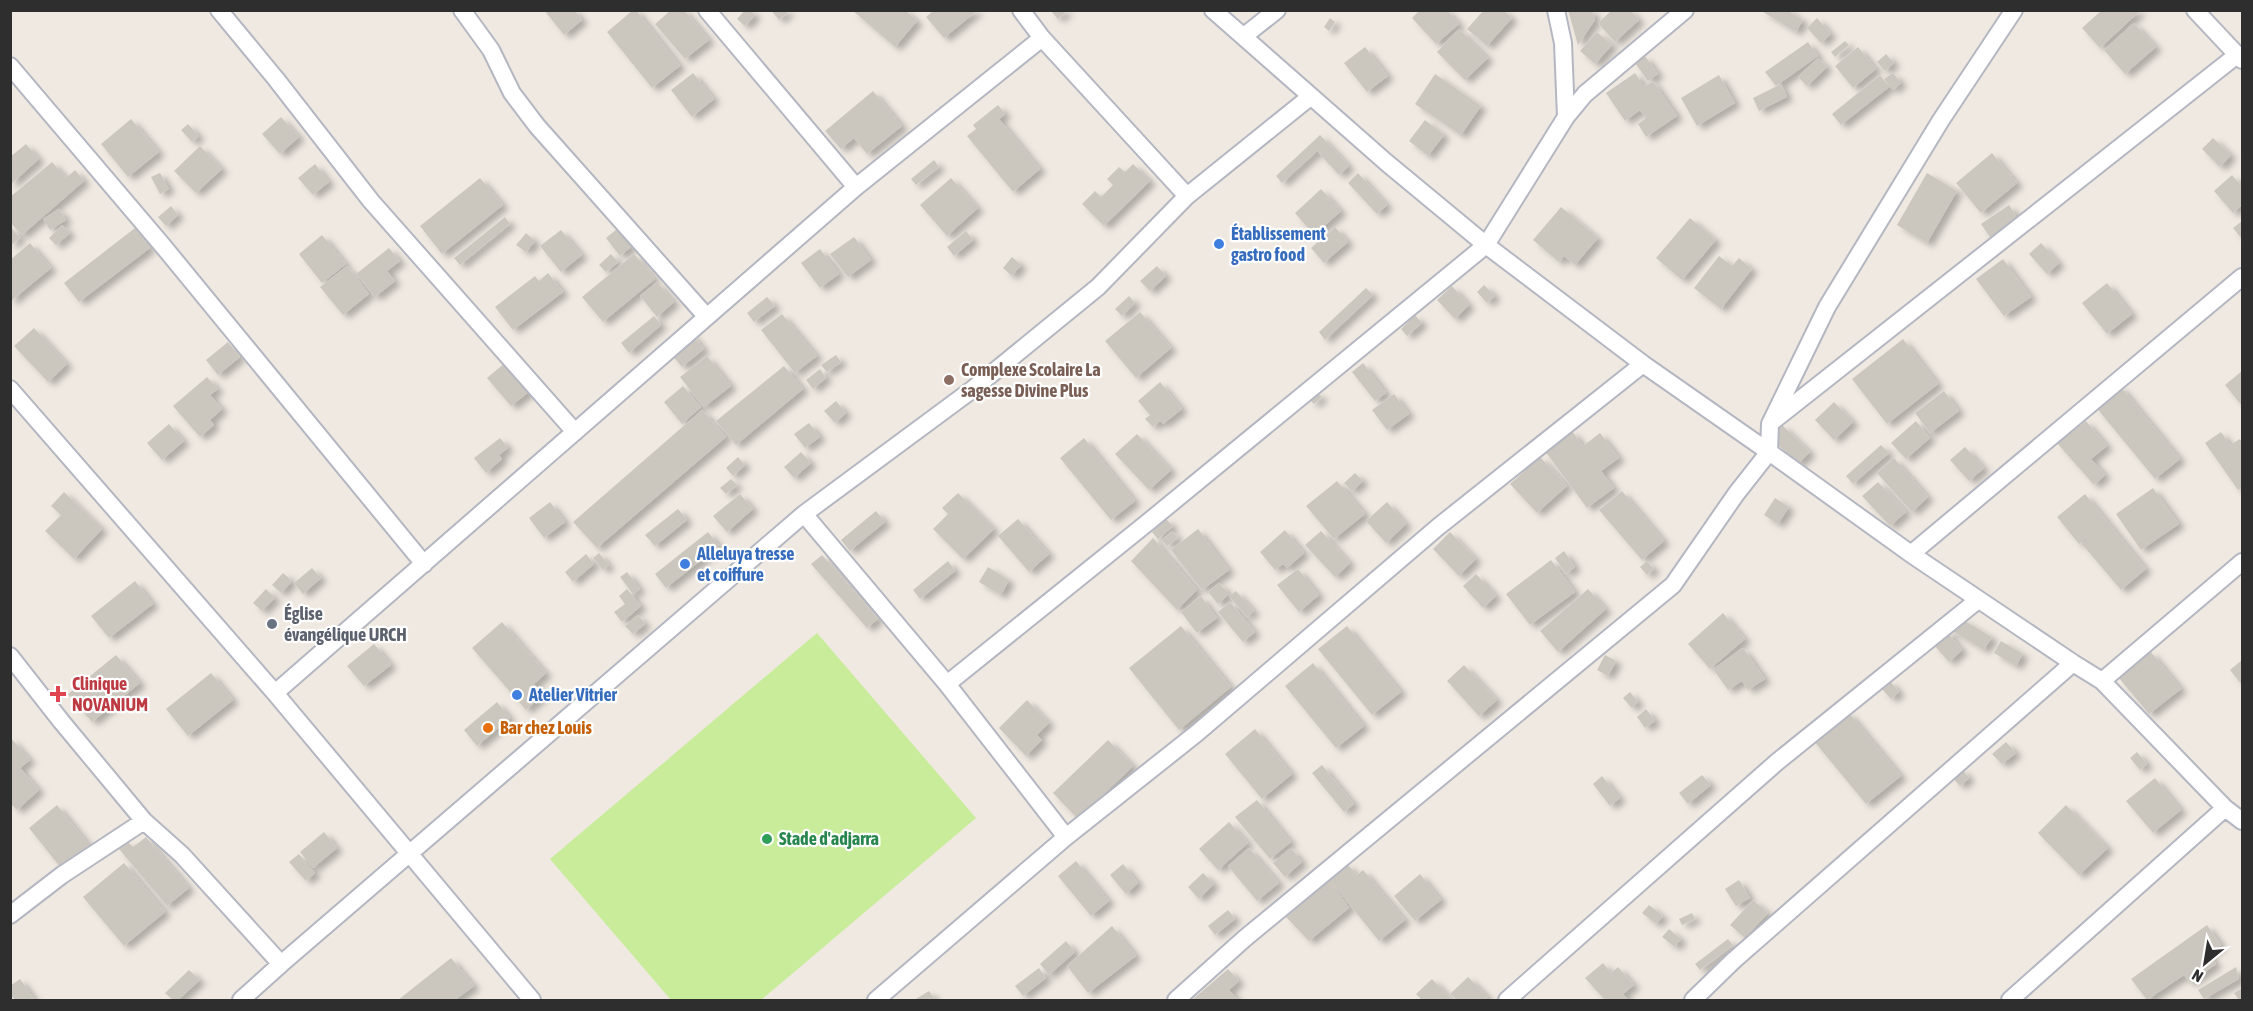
<svg xmlns="http://www.w3.org/2000/svg" width="2253" height="1011" viewBox="0 0 2253 1011" font-family="'Asap Condensed',sans-serif">
<style>
.pitch{fill:#c9ec9a}
.building{fill:#cbc7bf;filter:url(#shadow)}
.lines{fill:none;stroke-linecap:round;stroke-linejoin:round}
.minor-casing{stroke:#b4b7c1;stroke-width:20}
.minor{stroke:#fff;stroke-width:16}
.shop-dot{fill:#3f7fe0;stroke:#fff;stroke-width:2}
.education-dot{fill:#8d6e63;stroke:#fff;stroke-width:2}
.worship-dot{fill:#6b7280;stroke:#fff;stroke-width:2}
.health-dot{fill:#e0444e;stroke:#fff;stroke-width:2}
.food-dot{fill:#e8710a;stroke:#fff;stroke-width:2}
.leisure-dot{fill:#2e9e5b;stroke:#fff;stroke-width:2}
.labels{text-anchor:middle;stroke-width:4.5;stroke-linejoin:round;paint-order:stroke}
.shop-label{font-size:18px;font-weight:bold;fill:#366cbe;stroke:#fff;text-anchor:start}
.education-label{font-size:18px;font-weight:bold;fill:#785e54;stroke:#fff;text-anchor:start}
.worship-label{font-size:18px;font-weight:bold;fill:#5b616d;stroke:#fff;text-anchor:start}
.health-label{font-size:18px;font-weight:bold;fill:#be3a42;stroke:#fff;text-anchor:start}
.food-label{font-size:18px;font-weight:bold;fill:#c56008;stroke:#fff;text-anchor:start}
.leisure-label{font-size:18px;font-weight:bold;fill:#27864d;stroke:#fff;text-anchor:start}
</style>
<defs>
<filter id="shadow"><feDropShadow dx="6" dy="4" stdDeviation="3" flood-color="#0004"/></filter>
</defs>
<rect width="100%" height="100%" fill="#efe9e1"/>
<path class="pitch" d="M817,633L976,818L761,1000H671L550,859Z"/>
<path class="building" d="M544,10H574L582,20L564,35Z
M633,10H636L680,66L652,88L607,32Z
M671,10H684L709,40L685,59L655,24Z
M745,10H750L755,15L745,26L737,19Z
M771,10H790L779,20Z
M852,10H905L917,21L895,47Z
M934,10H978L944,38L926,17Z
M1050,10H1068L1058,19Z
M1420,10H1447L1459,24L1436,44L1412,18Z
M1484,10H1503L1512,18L1487,46L1467,29Z
M1568,10H1592L1595,20L1578,45Z
M1612,10H1630L1639,20L1615,42L1598,23Z
M1760,10H1793L1791,13L1803,20L1796,32Z
M2102,10H2141L2100,48L2082,28Z
M1330,18L1335,22L1329,31L1324,27Z
M1817,18L1831,34L1821,43L1807,28Z
M2134,23L2156,47L2125,74L2104,50Z
M1459,29L1488,58L1465,80L1437,52Z
M1597,32L1612,45L1595,64L1580,51Z
M1845,41L1849,45L1835,57L1831,52Z
M1808,42L1818,56L1776,86L1765,72Z
M1365,47L1388,76L1367,92L1344,63Z
M1858,47L1876,69L1853,88L1835,66Z
M1886,54L1894,63L1885,71L1877,62Z
M1645,56L1658,74L1648,81L1635,63Z
M1818,58L1827,67L1807,86L1798,77Z
M693,73L714,99L692,117L671,90Z
M1635,73L1644,87L1653,81L1677,116L1646,137L1638,124L1646,118L1640,110L1625,121L1606,93Z
M1893,73L1901,83L1893,90L1884,79Z
M1435,74L1481,106L1461,135L1415,104Z
M1719,75L1735,103L1697,126L1681,98Z
M1880,75L1889,87L1841,125L1832,114Z
M1781,84L1787,97L1759,111L1753,98Z
M873,91L902,126L867,154L854,138L841,149L825,131Z
M998,105L1005,114L999,119L1040,169L1013,192L967,136L976,129L973,125Z
M281,117L299,137L280,154L262,134Z
M131,119L159,152L128,177L101,144Z
M1425,120L1444,135L1428,156L1409,141Z
M188,124L199,136L192,142L181,130Z
M1320,135L1349,166L1339,175L1317,151L1282,183L1276,176Z
M2213,138L2231,155L2220,167L2202,149Z
M26,144L39,159L10,185V157Z
M200,146L222,169L196,193L174,171Z
M1992,153L2017,183L1981,213L1956,183Z
M934,160L939,167L916,185L911,179Z
M52,162L66,178L75,170L84,181L22,235L10,222V197Z
M315,164L329,182L313,195L298,178Z
M1133,164L1150,181L1104,226L1082,204L1095,191L1101,197L1113,185L1107,179L1119,167L1125,172Z
M160,173L169,189L160,194L151,177Z
M1358,173L1387,205L1377,214L1348,183Z
M1927,173L1957,191L1927,243L1897,225Z
M2232,175L2242,187V205L2233,213L2214,191Z
M480,178L503,205L442,254L420,226Z
M951,178L978,208L947,236L920,205Z
M1321,189L1341,211L1314,235L1295,213Z
M2009,205L2018,219L1990,237L1981,224Z
M171,206L178,215L166,226L158,217Z
M1561,207L1598,238L1575,265L1564,256L1559,262L1533,240Z
M59,209L66,220L50,230L43,219Z
M505,217L510,224L460,265L454,258Z
M1690,218L1716,240L1682,280L1656,258Z
M2242,221V239L2233,228Z
M62,225L70,233L56,245L49,238Z
M10,226L20,238L10,246Z
M1335,227L1348,242L1324,263L1311,248Z
M135,228L150,248L79,302L64,283Z
M617,229L631,247L620,256L606,238Z
M561,230L582,255L561,272L540,246Z
M966,231L973,240L954,256L947,247Z
M526,233L535,241L526,252L516,245Z
M322,235L346,264L322,283L299,254Z
M854,237L871,260L848,277L830,254Z
M30,243L51,268L10,302V260Z
M2041,243L2059,263L2047,274L2029,254Z
M389,248L400,261L387,271L395,281L375,297L356,274Z
M820,249L839,274L820,288L801,263Z
M611,254L618,262L606,272L599,265Z
M634,254L655,279L603,322L582,297Z
M1719,256L1732,266L1739,258L1752,269L1721,309L1694,288Z
M1012,257L1021,265L1012,276L1003,268Z
M2003,259L2031,297L2004,316L1976,279Z
M347,266L369,294L343,315L320,287Z
M1157,266L1166,276L1150,291L1140,281Z
M548,273L563,292L513,330L495,307L535,276L539,281Z
M657,282L674,302L657,317L640,296Z
M2107,283L2132,314L2107,334L2082,303Z
M1484,285L1495,296L1487,303L1477,292Z
M1452,286L1469,305L1455,319L1437,300Z
M1366,288L1373,295L1325,340L1319,332Z
M1129,296L1135,303L1122,316L1115,309Z
M767,297L775,306L754,322L747,313Z
M1140,312L1171,348L1136,378L1105,341Z
M782,314L817,356L795,373L761,330Z
M1415,315L1422,323L1407,336L1401,329Z
M654,316L661,325L629,353L621,343Z
M34,328L67,364L48,382L14,346Z
M691,333L704,349L682,367L669,351Z
M1903,339L1938,384L1887,424L1852,379Z
M228,342L240,357L218,375L206,360Z
M836,355L841,362L827,372L821,365Z
M707,356L731,386L704,407L680,377Z
M506,362L530,391L511,406L487,378Z
M1363,363L1386,393L1375,401L1352,372Z
M784,366L803,389L736,445L716,421Z
M820,369L826,378L813,389L806,380Z
M2242,371V406L2225,385Z
M207,377L218,389L210,395L222,409L210,420L214,425L200,437L173,406Z
M1160,382L1182,409L1163,424L1160,421L1153,427L1145,419L1150,415L1138,401Z
M683,386L701,407L682,424L664,402Z
M2120,386L2180,459L2155,479L2095,406Z
M1944,391L1959,411L1930,433L1915,413Z
M1316,392L1322,397L1314,404L1309,399Z
M1394,394L1409,414L1387,430L1372,410Z
M836,401L846,413L835,423L824,411Z
M1834,402L1853,422L1834,440L1815,420Z
M702,410L726,437L597,548L573,522Z
M1916,421L1930,438L1906,459L1891,443Z
M2086,421L2107,446L2091,459L2105,475L2094,485L2057,443Z
M809,423L820,437L805,448L794,434Z
M169,424L184,441L162,460L147,443Z
M1782,425L1810,452L1798,464L1770,437Z
M1572,431L1583,446L1600,433L1619,458L1601,471L1614,488L1587,508L1545,451Z
M2221,432L2230,445L2240,439L2242,443V487L2238,490L2205,443Z
M1137,434L1171,470L1149,490L1115,454Z
M500,438L508,448L499,455L502,459L486,473L474,458Z
M1084,438L1135,501L1111,520L1060,458Z
M1881,445L1889,453L1853,484L1846,476Z
M1965,447L1984,468L1969,481L1950,460Z
M801,452L811,463L794,478L784,467Z
M738,457L745,465L733,476L726,468Z
M1540,457L1567,486L1537,513L1510,484Z
M1894,458L1928,497L1912,512L1877,473Z
M1355,473L1363,481L1352,491L1344,483Z
M731,479L737,485L726,494L720,488Z
M1337,481L1365,514L1334,539L1306,506Z
M1878,482L1906,512L1890,526L1862,496Z
M2153,488L2179,524L2141,550L2116,514Z
M1622,491L1664,541L1642,560L1599,510Z
M64,492L102,529L74,559L45,531L61,515L51,506Z
M958,493L994,529L963,559L933,529L948,514L942,508Z
M740,494L753,509L727,532L713,516Z
M2085,494L2146,569L2121,590L2082,544L2093,533L2079,544L2057,517Z
M1775,498L1789,507L1778,524L1764,515Z
M550,502L565,522L544,538L529,518Z
M1387,502L1406,524L1386,543L1366,521Z
M678,509L687,520L655,546L645,535Z
M876,511L885,522L850,551L841,540Z
M1018,519L1049,554L1029,572L998,536Z
M1166,519L1173,526L1158,539L1152,532Z
M1198,529L1229,570L1202,590L1171,550Z
M1285,530L1304,553L1287,568L1283,564L1275,570L1260,552Z
M1172,531L1178,538L1167,546L1162,540Z
M1321,531L1350,563L1335,577L1305,545Z
M708,532L719,546L666,588L655,574Z
M1450,532L1476,559L1459,576L1433,549Z
M1153,538L1197,590L1177,610L1131,561Z
M1564,551L1575,567L1566,574L1555,558Z
M599,553L609,565L603,570L593,558Z
M586,554L594,564L573,582L565,572Z
M822,555L878,619L867,628L811,564Z
M1551,560L1575,592L1530,625L1506,594Z
M948,561L955,571L920,599L913,590Z
M1647,561L1654,569L1647,575L1640,567Z
M988,567L1009,580L1001,595L979,582Z
M312,568L321,578L303,594L294,583Z
M1298,569L1319,595L1299,612L1277,585Z
M627,572L640,589L633,594L620,577Z
M283,573L292,581L281,593L272,585Z
M1476,574L1496,596L1483,608L1463,586Z
M135,581L153,604L109,638L91,616Z
M1219,583L1229,594L1218,604L1208,592Z
M266,589L275,598L262,611L253,603Z
M627,589L641,606L622,622L614,612L625,604L619,596Z
M1588,589L1606,609L1558,652L1540,631Z
M1236,591L1254,611L1247,617L1229,596Z
M1201,596L1217,618L1197,633L1181,612Z
M1230,602L1255,632L1243,642L1218,612Z
M1723,613L1745,639L1710,669L1688,644Z
M638,615L645,624L633,634L625,626Z
M1961,619L1992,637L1984,650L1951,630L1949,634L1962,650L1949,662L1933,644Z
M502,622L546,673L534,684L543,695L526,710L472,648Z
M1181,626L1231,687L1179,730L1129,668Z
M1347,626L1401,692L1372,715L1318,649Z
M2001,641L2023,654L2016,666L1994,653Z
M374,644L391,665L364,686L347,666Z
M1743,648L1765,679L1748,690L1742,681L1728,690L1713,669Z
M2151,652L2181,689L2149,714L2119,678Z
M116,655L140,683L92,722L68,694Z
M1605,655L1616,661L1608,676L1597,670Z
M2242,660V685L2230,670Z
M1313,663L1364,726L1336,748L1285,686Z
M1464,665L1497,700L1479,716L1447,681Z
M211,673L233,700L188,736L166,709Z
M1890,681L1899,692L1891,699L1881,688Z
M1630,692L1638,702L1632,708L1623,698Z
M1027,700L1049,723L1037,735L1042,740L1026,756L999,728Z
M497,702L510,718L477,746L464,730Z
M1646,709L1655,721L1645,728L1637,717Z
M1848,712L1901,776L1866,804L1813,740Z
M1255,729L1292,774L1262,799L1225,754Z
M10,737L30,760L20,768L39,790L17,810L10,803Z
M1108,740L1133,766L1078,819L1053,793Z
M2006,742L2016,753L2002,764L1992,754Z
M2137,752L2147,764L2140,770L2130,758Z
M1322,765L1354,804L1344,812L1312,773Z
M1962,769L1969,778L1960,786L1952,777Z
M1702,775L1711,785L1688,804L1679,793Z
M1602,776L1620,798L1610,806L1593,784Z
M2155,778L2181,810L2153,833L2126,801Z
M1257,800L1291,842L1270,859L1235,817Z
M57,805L89,845L61,868L29,828Z
M2066,805L2108,848L2079,875L2038,833Z
M1229,822L1248,843L1218,870L1199,849Z
M324,832L337,848L313,868L300,852Z
M146,837L189,888L167,906L119,849L128,842L133,847Z
M1249,848L1279,883L1257,901L1228,866Z
M1291,848L1302,862L1285,877L1273,863Z
M299,854L315,873L306,881L289,862Z
M1076,861L1109,901L1091,916L1058,876Z
M124,863L165,912L124,946L83,897Z
M1123,864L1138,883L1126,894L1110,875Z
M1347,864L1357,875L1363,870L1405,920L1379,941L1332,883L1349,908L1309,941L1286,917Z
M1203,873L1214,884L1199,899L1188,887Z
M1420,874L1441,900L1415,921L1394,896Z
M1739,880L1750,898L1736,906L1725,889Z
M1753,900L1768,913L1745,938L1730,925Z
M1649,905L1663,916L1656,924L1642,913Z
M1228,910L1235,919L1215,935L1208,926Z
M1692,913L1695,919L1682,925L1679,919Z
M2207,925L2221,945L2209,954L2216,964L2190,983L2184,975L2147,1000L2131,979Z
M1112,926L1136,956L1088,993L1067,966Z
M1669,929L1681,939L1675,947L1662,937Z
M1728,939L1733,945L1700,970L1695,964Z
M1066,941L1075,952L1049,975L1040,964Z
M451,958L474,986L455,1000H398Z
M1603,963L1611,973L1618,967L1634,985L1623,994L1629,1000H1605L1585,978Z
M2236,967L2239,979L2204,999L2198,990Z
M1039,968L1046,978L1023,996L1015,986Z
M1228,969L1239,981L1229,990L1238,1000H1192Z
M189,970L200,980L178,1000H173L165,993Z
M1468,977L1488,997L1485,1000H1457L1450,994Z
M20,979L35,1000H15L10,994V986Z
M1432,979L1452,1000H1422L1416,994Z
M2242,988V1000H2239L2234,993Z
M929,991L935,1000H914Z"/>
<g class="lines">
<g class="minor-casing">
<path id="minor" d="M219,10L276,79L371,201L575,432
M462,10L491,50L512,93L537,126L706,316
M707,10L856,187
M1021,10L1042,38L1187,196
M1213,10L1387,163L1486,245L1643,364L1769,452L1911,554L2073,663L2102,681L2225,808L2242,821
M1556,10L1563,43L1566,117
M2195,10L2242,60
M1244,36L1277,10
M10,66L163,246L424,564
M10,389L275,693L532,1000
M1773,421L2237,55
M804,514L947,684L1066,837
M1911,554L2242,277
M10,656L61,721L144,821L182,855L281,964
M2102,681L2242,562
M947,684L1147,523L1486,245L1566,117L1585,94L1685,10
M275,693L856,187L1042,38
M10,915L62,875L144,821
M241,1000L281,964L804,514L973,389L1098,287L1187,196L1310,97
M876,1000L1066,837L1197,733L1438,527L1643,364
M1176,1000L1244,939L1673,585L1736,494L1769,452L1770,424L1827,307L1941,120L2014,10
M1507,1000L1777,762L1978,600
M1693,1000L1733,961L2073,663
M2010,1000L2225,808"/>
</g>
<use href="#minor" class="minor"/>
</g>
<g class="shop-dot">
<circle cx="1219" cy="244" r="6"/>
<circle cx="685" cy="564" r="6"/>
<circle cx="517" cy="695" r="6"/>
</g>
<circle class="education-dot" cx="949" cy="380" r="6"/>
<circle class="worship-dot" cx="272" cy="624" r="6"/>
<path class="health-dot" d="M55 685h6v6h6v6h-6v6h-6v-6h-6v-6h6z"/>
<circle class="food-dot" cx="488" cy="728" r="6"/>
<circle class="leisure-dot" cx="767" cy="839" r="6"/>
<g class="labels">
<g class="shop-label">
<text x="1231" y="240">Établissement<tspan x="1231" dy="21">gastro food</tspan></text>
<text x="697" y="560">Alleluya tresse<tspan x="697" dy="21">et coiffure</tspan></text>
<text x="529" y="701">Atelier Vitrier</text>
</g>
<g class="education-label">
<text x="961" y="376">Complexe Scolaire La<tspan x="961" dy="21">sagesse Divine Plus</tspan></text>
</g>
<g class="worship-label">
<text x="284" y="620">Église<tspan x="284" dy="21">évangélique URCH</tspan></text>
</g>
<g class="health-label">
<text x="72" y="690">Clinique<tspan x="72" dy="21">NOVANIUM</tspan></text>
</g>
<g class="food-label">
<text x="500" y="734">Bar chez Louis</text>
</g>
<g class="leisure-label">
<text x="779" y="845">Stade d'adjarra</text>
</g>
</g>
<rect width="2253" height="1011" fill="none" stroke="#2e2e2e" stroke-width="24"/>
<g transform="translate(2205 963) rotate(210)" stroke="#ffffff" stroke-width="4.5" paint-order="stroke">
<path d="M0-4.5L10 22L0 15L-10 22Z" fill="#2e2e2e"/>
<text y="-9" font-size="16" font-weight="bold" text-anchor="middle" fill="#2e2e2e">N</text>
</g>
</svg>
